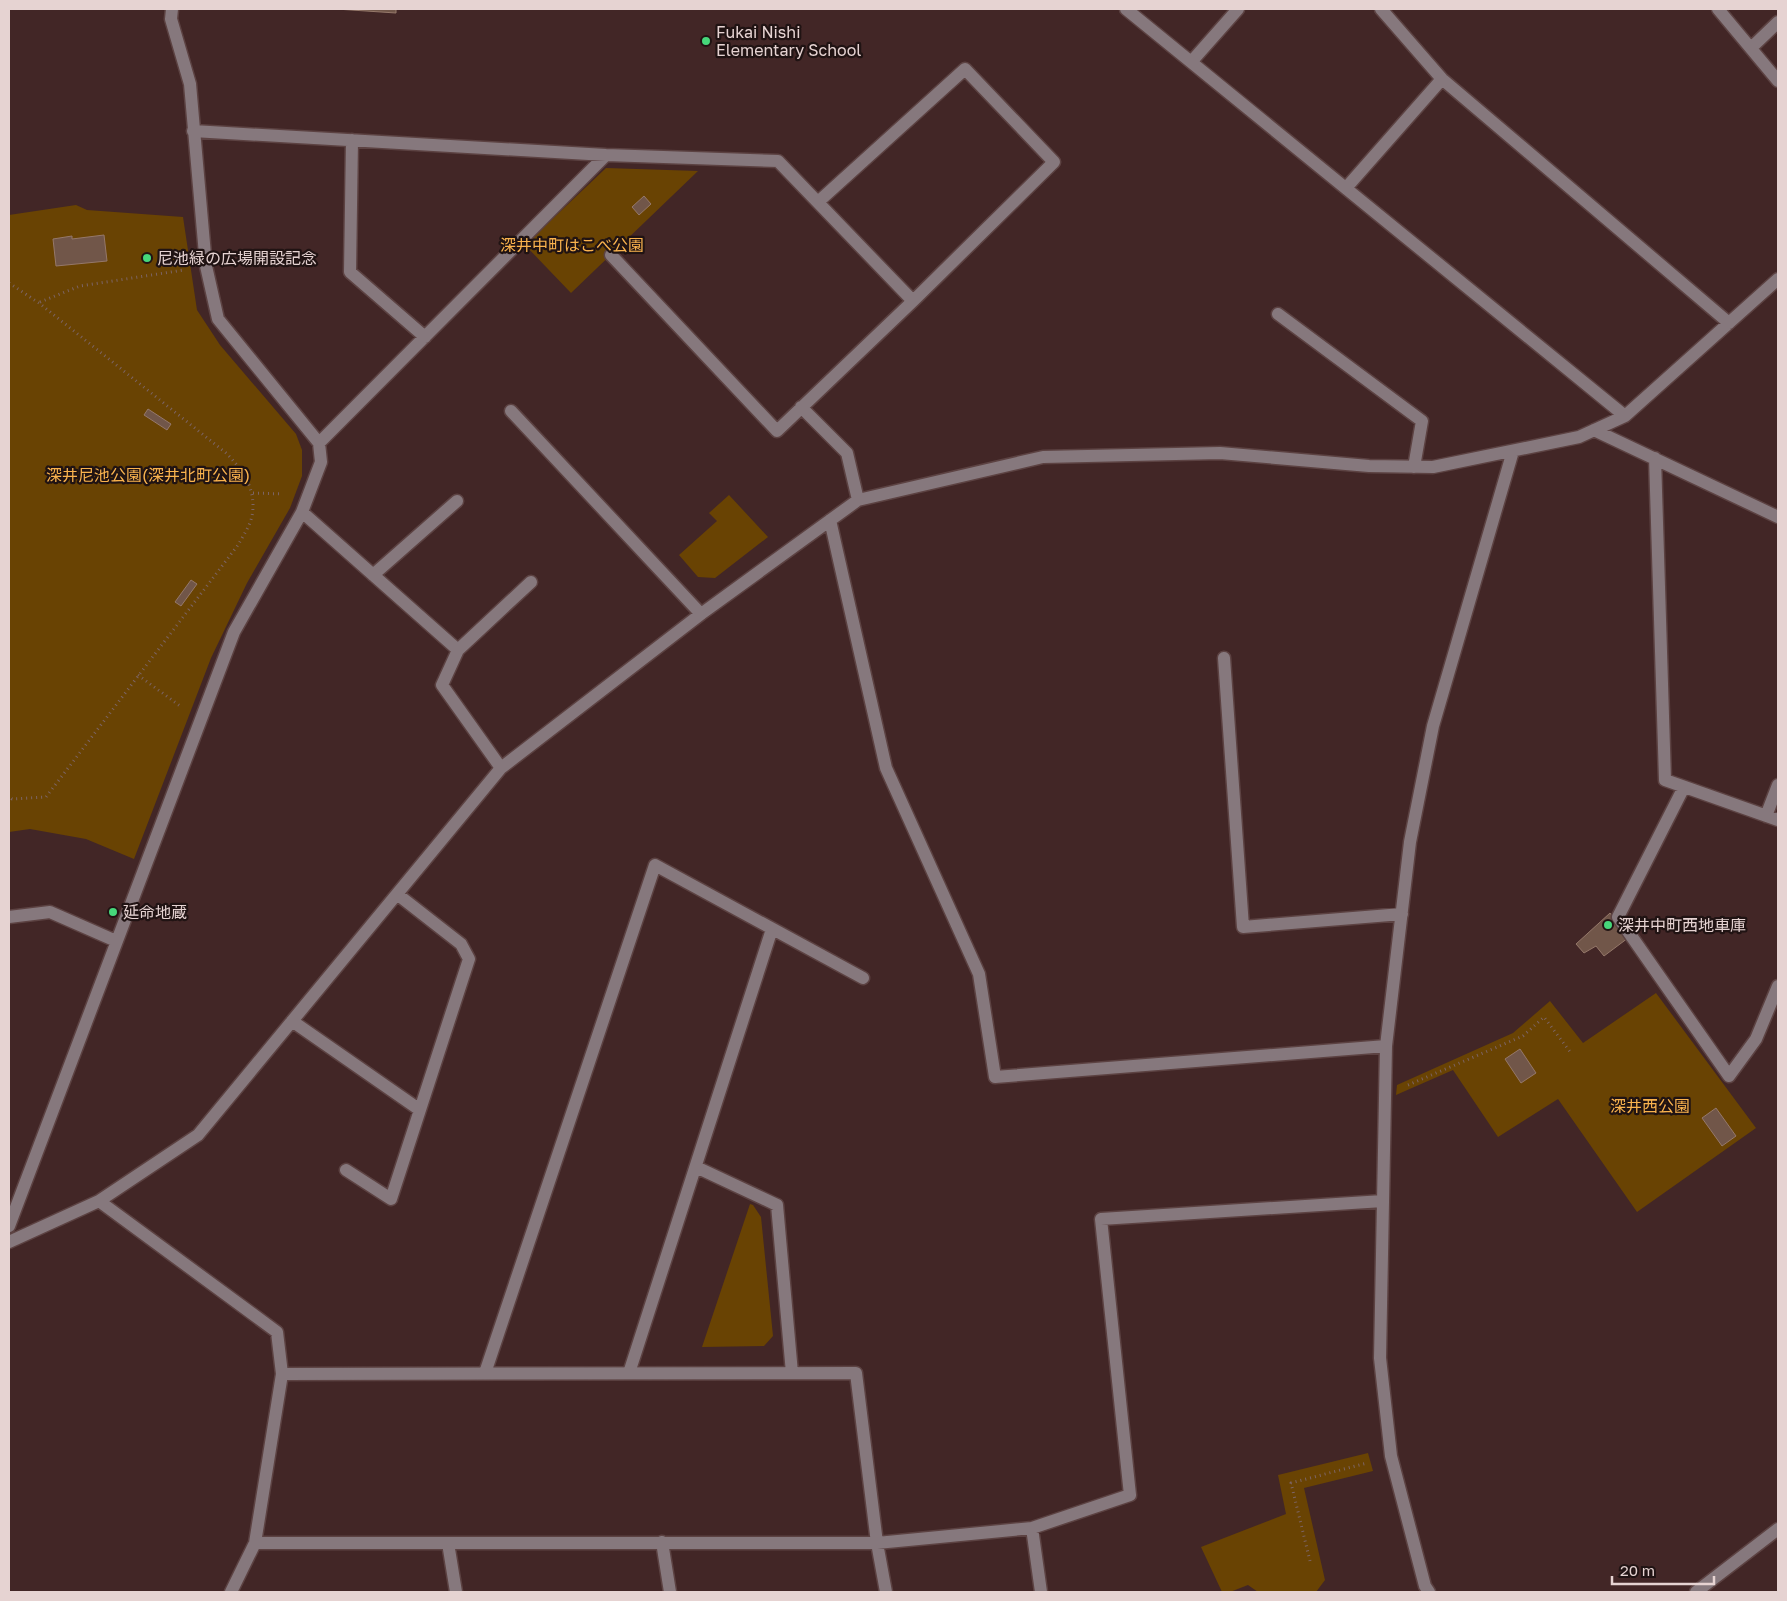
<svg xmlns="http://www.w3.org/2000/svg" width="1787" height="1601" viewBox="0 0 1787 1601" font-family="'Golos Text','Noto Sans JP',sans-serif">
<style>
.green{fill:#694303}
.building{fill:#715649;stroke:#95786a}
.lines{fill:none;stroke-linecap:round;stroke-linejoin:round}
.minor-casing{stroke:#5c4242;stroke-width:15}
.path{stroke:#7d6464;stroke-width:3;stroke-dasharray:1 4;stroke-linecap:butt}
.minor{stroke:#86787d;stroke-width:12}
.poi-dot{fill:#46d77a;stroke:#201313;stroke-width:2}
.labels{text-anchor:middle;stroke-width:4.5;stroke-linejoin:round;paint-order:stroke}
.poi-label{font-size:16px;fill:#e6d3d2;stroke:#201313;text-anchor:start}
.park-label{font-size:16px;fill:#fab34e;stroke:#201313}
</style>
<rect width="100%" height="100%" fill="#422626"/>
<path class="green" d="M606,168L698,171L571,293L525,245Z
M76,205L87,210L183,217L197,310L220,345L296,434L302,450V476L290,508L247,583L211,658L134,859L86,839L30,829L9,832V215Z
M729,495L768,537L715,578L698,577L679,555L717,521L709,513Z
M1656,993L1756,1128L1637,1212L1558,1099L1498,1137L1453,1070L1396,1095L1397,1085L1513,1033L1550,1001L1583,1043Z
M750,1204L753,1205L761,1217L773,1336L764,1346L702,1347Z
M1368,1453L1373,1471L1304,1488L1325,1580L1316,1592H1258L1248,1585L1230,1592H1222L1201,1547L1286,1514L1278,1475Z"/>
<path class="building" d="M336,9H396V13Z
M644,196L651,204L639,215L632,207Z
M104,235L107,261L56,266L53,239L72,236V239Z
M148,409L171,424L167,430L144,415Z
M191,580L197,584L181,606L175,602Z
M1610,913L1628,938L1604,956L1596,946L1584,953L1576,944Z
M1520,1049L1536,1073L1521,1083L1505,1059Z
M1716,1108L1736,1136L1722,1146L1702,1118Z"/>
<g class="lines">
<g class="minor-casing">
<path id="minor" d="M1126,9L1625,416
M1381,9L1442,79L1729,323
M1718,9L1778,81
M1751,48L1778,22
M1192,61L1238,9
M193,131L606,155L778,161L913,301
M352,140L350,272L425,337
M1346,188L1442,79
M611,255L777,431L913,301L1054,162L965,69L818,202
M1278,314L1422,421L1414,467
M801,407L847,453L858,500
M511,411L701,614
M1594,430L1778,517
M319,443L606,155
M1655,458L1665,780L1778,820
M302,512L458,650L442,685L501,768
M830,520L886,768L979,974L995,1077L1386,1046
M373,575L457,501
M458,650L531,582
M1224,658L1243,927L1402,914
M1684,787L1618,917L1729,1076L1756,1039L1778,986
M1766,816L1778,785
M9,917L50,912L116,941
M292,1021L420,1110
M696,1167L777,1205L792,1373
M346,1170L391,1199L469,959L461,944L397,894
M99,1201L277,1332L282,1374L255,1543L231,1592
M9,1226L234,632L302,512L321,462L319,443L218,319L206,266L190,84L171,19L172,9
M9,1242L99,1201L198,1135L501,768L701,614L858,500L1043,457L1220,453L1369,466L1433,467L1579,437L1625,416L1778,279
M485,1373L655,865L863,978
M629,1373L772,929
M282,1374L856,1373L877,1543L886,1592
M1032,1528L1041,1592
M662,1542L670,1592
M255,1543H877L1032,1528L1130,1495L1101,1219L1383,1201
M448,1543L456,1592
M1429,1592L1425,1586L1391,1456L1380,1358L1386,1046L1410,842L1433,726L1513,451
M1696,1592L1778,1529"/>
</g>
<path class="path" d="M9,283L39,303L226,453C243,470 257,490 252,516C250,526 243,536 238,545L46,797L12,799L9,796
M40,302L80,286L184,270
M253,493L283,494
M138,675L180,706
M1408,1085L1523,1036L1544,1017L1571,1053
M1310,1561L1291,1483L1367,1463"/>
<use href="#minor" class="minor"/>
</g>
<g class="poi-dot">
<circle cx="706" cy="41" r="5"/>
<circle cx="147" cy="258" r="5"/>
<circle cx="113" cy="912" r="5"/>
<circle cx="1608" cy="925" r="5"/>
</g>
<g class="labels">
<g class="poi-label">
<text x="716" y="38">Fukai Nishi<tspan x="716" dy="18">Elementary School</tspan></text>
<text x="157" y="264">尼池緑の広場開設記念</text>
<text x="123" y="918">延命地蔵</text>
<text x="1618" y="931">深井中町西地車庫</text>
</g>
<g class="park-label">
<text x="572" y="251">深井中町はこべ公園</text>
<text x="148" y="481">深井尼池公園(深井北町公園)</text>
<text x="1650" y="1112">深井西公園</text>
</g>
</g>
<rect width="1787" height="1601" fill="none" stroke="#e6d3d2" stroke-width="20"/>
<path d="M1612 1576v8h102v-8" fill="none" stroke="#e6d3d2" stroke-width="2.5"/>
<text x="1620" y="1576" font-size="15" fill="#e6d3d2" stroke="#201313" stroke-width="4" paint-order="stroke">20 m</text>
</svg>
